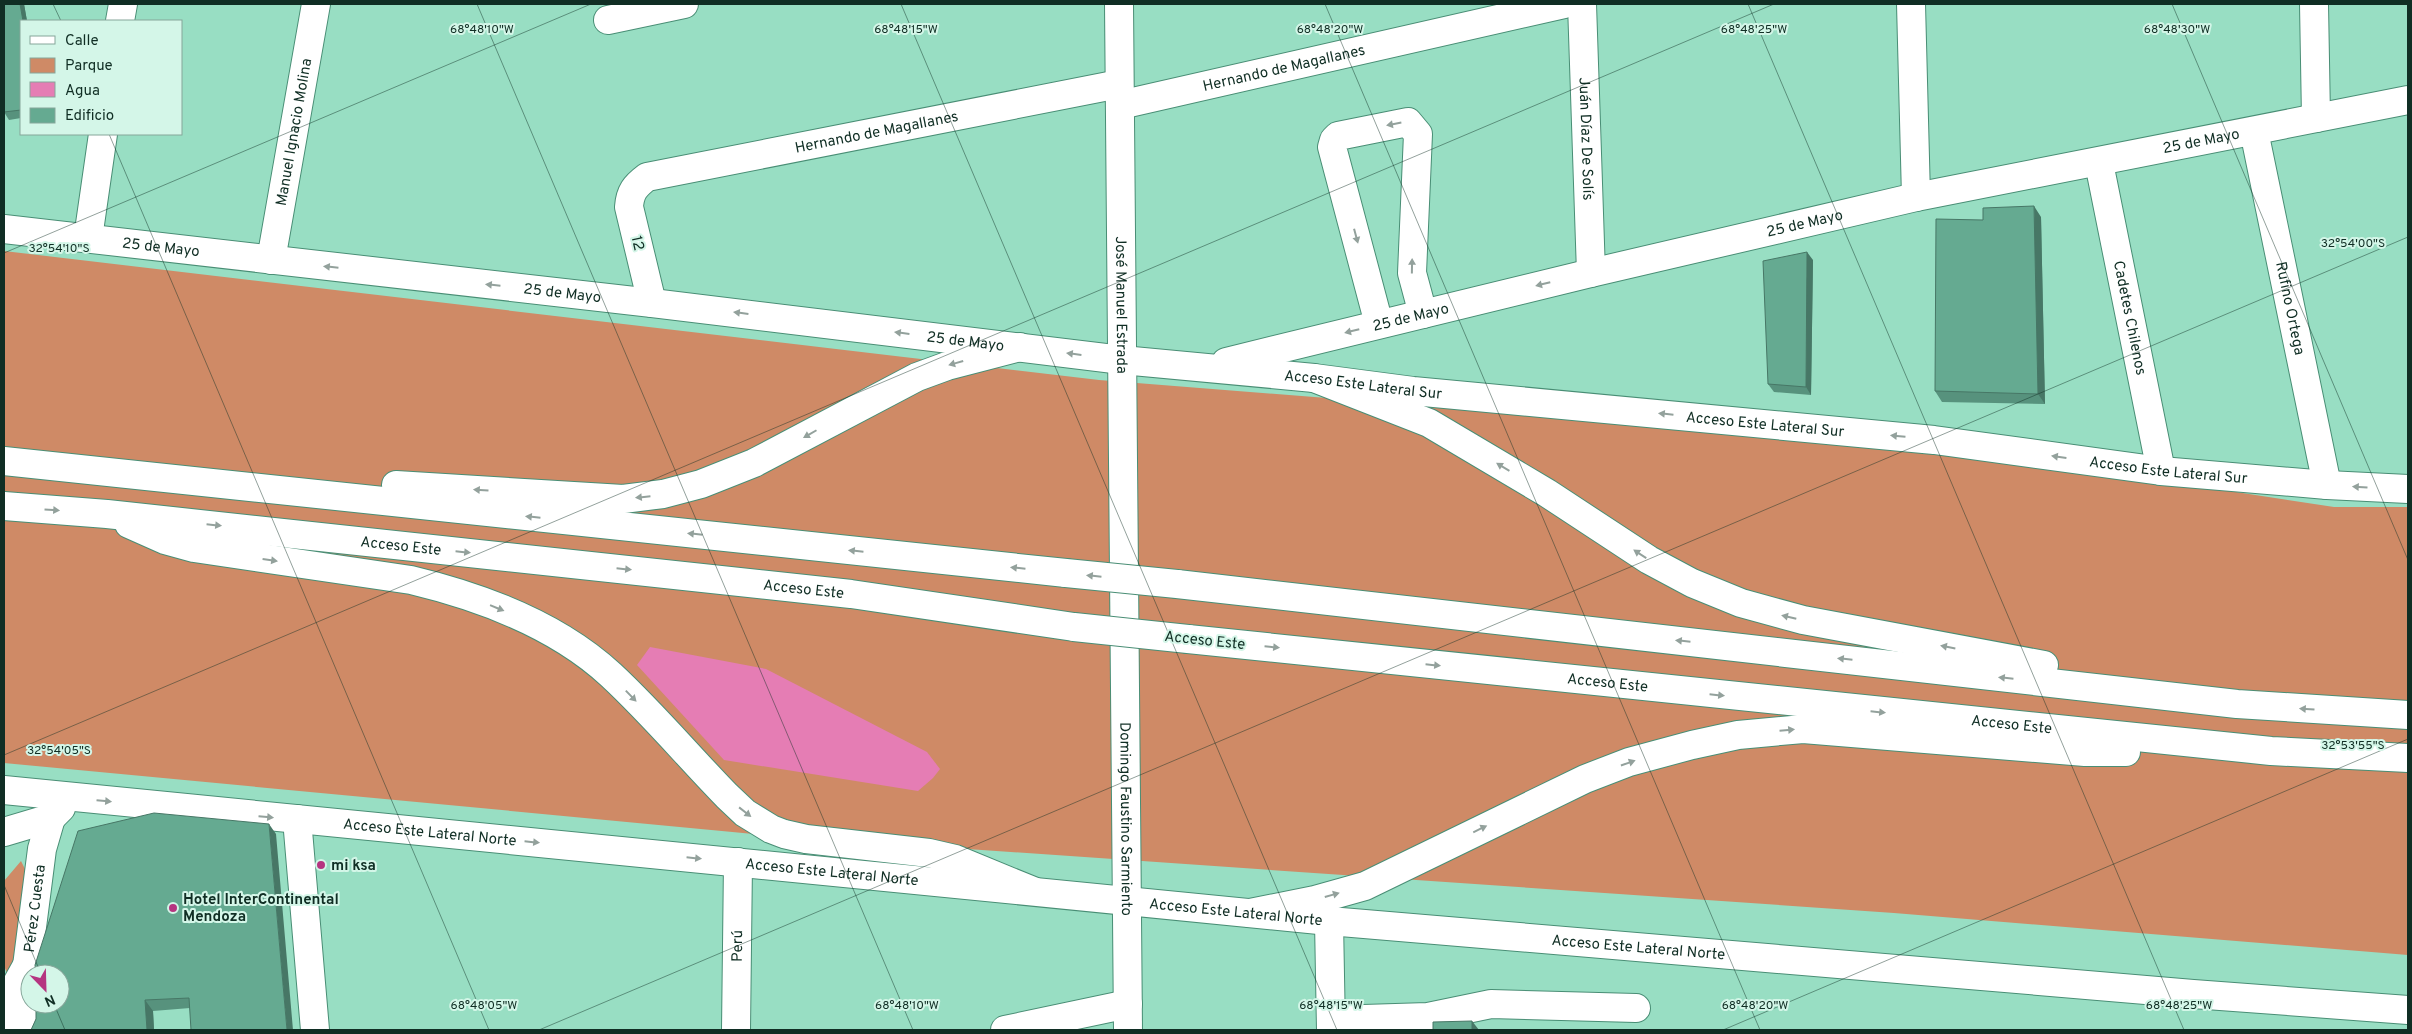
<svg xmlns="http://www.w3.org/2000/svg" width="2412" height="1034" viewBox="0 0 2412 1034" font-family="Overpass,sans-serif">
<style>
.green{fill:#cf8a66}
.water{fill:#e57db4}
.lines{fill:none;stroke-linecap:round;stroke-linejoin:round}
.minor-casing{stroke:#498e75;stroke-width:30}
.major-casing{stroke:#498e75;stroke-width:30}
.highway-casing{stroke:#498e75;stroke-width:30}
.minor{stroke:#fff;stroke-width:28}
.major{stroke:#fff;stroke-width:28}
.highway{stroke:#fff;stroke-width:28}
.highway-bridge-casing{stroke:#498e75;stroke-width:30;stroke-linecap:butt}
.highway-bridge{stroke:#fff;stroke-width:28}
.wall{fill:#57927d}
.shaded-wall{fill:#477766}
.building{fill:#65aa91;stroke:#477766}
.oneway{fill:#93a19c}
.ticks{fill:none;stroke:#102e24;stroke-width:1;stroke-opacity:0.45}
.poi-dot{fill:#b53580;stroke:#d4f6e8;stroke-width:2}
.labels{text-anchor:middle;stroke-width:4;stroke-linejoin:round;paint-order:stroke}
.street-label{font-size:15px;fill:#102e24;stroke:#d4f6e8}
.poi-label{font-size:15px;font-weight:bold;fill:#102e24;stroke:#d4f6e8;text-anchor:start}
.ticks-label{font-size:12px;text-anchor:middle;fill:#102e24;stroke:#d4f6e8;stroke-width:4;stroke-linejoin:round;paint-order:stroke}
</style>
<rect width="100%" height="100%" fill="#98dec3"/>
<path class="green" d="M4,251L1099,380L1936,446L2334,507H2408V955L1894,913L765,835L4,763Z
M21,861L31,881L25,955L7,974L4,965V881Z"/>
<path class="water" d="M650,647L766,669L927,752L940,769L933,778L918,791L724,760L637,665Z"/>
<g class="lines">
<g class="minor-casing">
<g id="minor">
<path id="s1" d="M1582,4L1591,273"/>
<path d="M1911,4L1916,197"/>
<path d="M2314,4L2316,118"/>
<path d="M608,20L684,4"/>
<path d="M120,21L123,4"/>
<path id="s2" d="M1120,105L1564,4"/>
<path id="s3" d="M2254,131L2327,485"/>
<path id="s4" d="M2099,163L2161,471"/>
<path id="s5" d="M4,229L652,303L1122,360L1314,378L1413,391L1934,440L2161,471L2327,485L2408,489"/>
<path d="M88,238L103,134"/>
<path id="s6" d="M271,260L316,4"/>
<path id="s7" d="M652,303L629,207C630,192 635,186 647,177L1119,84"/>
<path d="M1379,324L1332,147L1334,140L1338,136L1408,122L1418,134L1412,273L1423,314"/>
<path id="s8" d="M1226,362L1591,273L1916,197L2408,100"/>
<path id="s9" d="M4,790L1329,921L2193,994L2408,1010"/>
<path d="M297,819L315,1030"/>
<path d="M4,832L51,818L61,808"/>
<path d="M1329,921L1331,1030"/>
<path d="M1331,1020L1428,1017L1491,1004L1636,1008"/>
<path d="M4,1030L6,1003L26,967"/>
<path id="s10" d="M28,1030L27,966L42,849L51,818"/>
<path id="s11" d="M736,1030L738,862"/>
<path d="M1005,1030L1128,1004"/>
</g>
</g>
<g class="major-casing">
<g id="major">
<path id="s12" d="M1119,4L1128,1030"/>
</g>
</g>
<g class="highway-casing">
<g id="highway">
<path d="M1314,378L1429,423L1547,493L1649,560L1692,583L1741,603L1803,620L2044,665"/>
<path d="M4,461L1066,573"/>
<path d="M396,485L623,499L663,494L701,484L754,463L917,377L947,366L1020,347"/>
<path id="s13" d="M4,506L107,514L851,594L1074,627"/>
<path d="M129,524L165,540L194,548L411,580C482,597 557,625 611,675C652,713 688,756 727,796L745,813L771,829L784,834L806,839L929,853L955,859L1033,891"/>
<path d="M1177,584L2237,704L2408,715"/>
<path id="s14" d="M1188,639L2271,751L2408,758"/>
<path d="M1250,913L1315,900L1365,886L1585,779L1629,762L1692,745L1738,735L1803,729L2085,752H2126"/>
</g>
</g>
<use href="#minor" class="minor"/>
<use href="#major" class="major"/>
<use href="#highway" class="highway"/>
<g class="highway-bridge-casing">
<path id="highway-bridge" d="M1066,573L1177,584
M1074,627L1188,639"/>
</g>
<use href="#highway-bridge" class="highway-bridge"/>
</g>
<path class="wall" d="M4,4H24L27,21H21V118L9,120L4,112Z
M2041,217L2045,404L1942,402L1935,391L1983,220Z
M1813,260L1811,395L1774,392L1768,384Z
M276,834L190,1008L153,1011L154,1030H31L36,1019Z"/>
<path class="shaded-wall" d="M20,4H24L27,21H23Z
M2034,206L2041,217L2045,404L2038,394Z
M1807,252L1813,260L1811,395L1806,387Z
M269,824L276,834L293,1030H287Z
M145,1000L153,1011L154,1030H147Z
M1472,1021L1479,1030H1472Z"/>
<path class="building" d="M4,4H20L23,21H21V110L4,112Z
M2034,206L2038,394L1935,391L1936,219L1983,220V208Z
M1807,252L1806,387L1768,384L1763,261Z
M154,813L269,824L287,1030H191L189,998L145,1000L147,1030H31L36,1019V1004H60V974H36L35,965L78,831Z
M1472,1021V1030H1433V1022Z"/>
<defs><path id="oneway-solid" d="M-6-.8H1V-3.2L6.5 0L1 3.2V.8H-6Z" transform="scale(1.25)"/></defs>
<g class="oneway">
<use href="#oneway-solid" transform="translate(1394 124) rotate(169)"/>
<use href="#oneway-solid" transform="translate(1356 236) rotate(75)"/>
<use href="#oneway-solid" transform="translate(1412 266) rotate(-89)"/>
<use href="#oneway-solid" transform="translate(331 267) rotate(-174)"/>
<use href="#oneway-solid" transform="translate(1543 284) rotate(166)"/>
<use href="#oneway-solid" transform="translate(493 285) rotate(-174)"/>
<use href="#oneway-solid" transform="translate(741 313) rotate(-173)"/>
<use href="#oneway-solid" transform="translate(1352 331) rotate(166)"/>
<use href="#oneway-solid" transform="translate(902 333) rotate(-173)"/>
<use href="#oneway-solid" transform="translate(1074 354) rotate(-173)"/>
<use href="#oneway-solid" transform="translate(956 363) rotate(164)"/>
<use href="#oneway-solid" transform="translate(1666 414) rotate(-174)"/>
<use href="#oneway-solid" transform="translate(810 434) rotate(150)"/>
<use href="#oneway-solid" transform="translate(1898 436) rotate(-175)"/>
<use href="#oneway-solid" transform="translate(2059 457) rotate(-172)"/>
<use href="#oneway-solid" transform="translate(1503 467) rotate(-149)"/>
<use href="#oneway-solid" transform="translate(2360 487) rotate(-177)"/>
<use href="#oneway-solid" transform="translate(481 490) rotate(-176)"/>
<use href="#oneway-solid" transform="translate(643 497) rotate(174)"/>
<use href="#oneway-solid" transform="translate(52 510) rotate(4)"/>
<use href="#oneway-solid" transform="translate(533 517) rotate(-174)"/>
<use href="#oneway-solid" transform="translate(214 525) rotate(6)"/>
<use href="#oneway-solid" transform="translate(695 534) rotate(-174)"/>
<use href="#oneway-solid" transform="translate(856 551) rotate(-174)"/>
<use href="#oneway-solid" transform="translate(463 552) rotate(6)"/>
<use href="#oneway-solid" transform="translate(1640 554) rotate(-147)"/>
<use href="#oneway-solid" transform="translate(270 560) rotate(8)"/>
<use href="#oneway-solid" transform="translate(1018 568) rotate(-174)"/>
<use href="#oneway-solid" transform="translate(624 569) rotate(6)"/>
<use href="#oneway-solid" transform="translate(1094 576) rotate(-174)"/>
<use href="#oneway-solid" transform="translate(497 608) rotate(22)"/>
<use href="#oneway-solid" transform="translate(1789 617) rotate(-167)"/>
<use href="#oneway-solid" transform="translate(1683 641) rotate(-174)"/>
<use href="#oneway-solid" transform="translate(1272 647) rotate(6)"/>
<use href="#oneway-solid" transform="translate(1948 647) rotate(-169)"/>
<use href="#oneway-solid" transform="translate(1845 659) rotate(-174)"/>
<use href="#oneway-solid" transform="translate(1433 665) rotate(6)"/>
<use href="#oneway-solid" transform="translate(2006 678) rotate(-174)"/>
<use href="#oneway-solid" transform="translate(1717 695) rotate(6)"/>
<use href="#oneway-solid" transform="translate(631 696) rotate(46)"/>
<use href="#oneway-solid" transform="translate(2307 709) rotate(-176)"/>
<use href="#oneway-solid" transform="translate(1878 712) rotate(6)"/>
<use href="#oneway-solid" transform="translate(1787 730) rotate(-5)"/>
<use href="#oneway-solid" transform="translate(1628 763) rotate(-19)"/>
<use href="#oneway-solid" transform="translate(104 801) rotate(5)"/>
<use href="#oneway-solid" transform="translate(745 812) rotate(38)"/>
<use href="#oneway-solid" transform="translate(266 817) rotate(5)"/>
<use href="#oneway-solid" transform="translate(1480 829) rotate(-26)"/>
<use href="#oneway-solid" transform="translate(532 842) rotate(6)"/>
<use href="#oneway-solid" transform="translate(694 858) rotate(6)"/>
<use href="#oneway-solid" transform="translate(1332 895) rotate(-16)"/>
</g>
<path class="ticks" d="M53,4L61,21M477,4L913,1030M901,4L1337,1030M1325,4L1760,1030M1748,4L2184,1030M2172,4L2408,560M109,134L489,1030M4,253L591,4M4,755L1774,4M4,885L41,974M54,1004L65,1030M539,1030L2408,237M1723,1030L2408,739"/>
<g class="poi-dot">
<circle cx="321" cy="865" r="5"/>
<circle cx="173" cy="908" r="5"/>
</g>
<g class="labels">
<g class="street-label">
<text dy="5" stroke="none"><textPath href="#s2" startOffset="168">Hernando de Magallanes</textPath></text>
<text dy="5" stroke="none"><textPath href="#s7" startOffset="369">Hernando de Magallanes</textPath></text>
<text dy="5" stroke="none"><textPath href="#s6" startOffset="130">Manuel Ignacio Molina</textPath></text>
<text dy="5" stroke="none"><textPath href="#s1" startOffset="135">Juán Díaz De Solís</textPath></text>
<text dy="5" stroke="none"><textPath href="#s8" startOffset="1000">25 de Mayo</textPath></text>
<text dy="5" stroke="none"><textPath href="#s8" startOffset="595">25 de Mayo</textPath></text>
<text transform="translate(638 243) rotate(77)" y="5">12</text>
<text dy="5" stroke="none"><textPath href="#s5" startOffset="158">25 de Mayo</textPath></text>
<text dy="5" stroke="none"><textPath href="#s5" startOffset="562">25 de Mayo</textPath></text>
<text dy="5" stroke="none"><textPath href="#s12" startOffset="301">José Manuel Estrada</textPath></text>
<text dy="5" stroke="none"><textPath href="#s3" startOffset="181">Rufino Ortega</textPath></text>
<text dy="5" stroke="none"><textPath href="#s8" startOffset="190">25 de Mayo</textPath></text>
<text dy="5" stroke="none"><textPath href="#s4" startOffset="158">Cadetes Chilenos</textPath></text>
<text dy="5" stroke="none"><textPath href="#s5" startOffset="968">25 de Mayo</textPath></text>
<text dy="5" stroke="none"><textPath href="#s5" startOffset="1368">Acceso Este Lateral Sur</textPath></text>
<text dy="5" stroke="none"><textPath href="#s5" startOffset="1772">Acceso Este Lateral Sur</textPath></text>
<text dy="5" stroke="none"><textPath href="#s5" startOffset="2178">Acceso Este Lateral Sur</textPath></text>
<text dy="5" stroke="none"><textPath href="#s13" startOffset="399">Acceso Este</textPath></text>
<text dy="5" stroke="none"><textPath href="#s13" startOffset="804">Acceso Este</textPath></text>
<text transform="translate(1205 640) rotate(6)" y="5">Acceso Este</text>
<text dy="5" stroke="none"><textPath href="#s14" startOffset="422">Acceso Este</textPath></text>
<text dy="5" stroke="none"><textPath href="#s14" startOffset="828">Acceso Este</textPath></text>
<text dy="5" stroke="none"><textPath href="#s12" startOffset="815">Domingo Faustino Sarmiento</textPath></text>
<text dy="5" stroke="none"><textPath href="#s9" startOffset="428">Acceso Este Lateral Norte</textPath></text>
<text dy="5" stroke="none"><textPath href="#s9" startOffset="832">Acceso Este Lateral Norte</textPath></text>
<text dy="5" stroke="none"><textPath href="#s10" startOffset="122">Pérez Cuesta</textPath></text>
<text dy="5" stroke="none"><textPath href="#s9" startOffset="1238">Acceso Este Lateral Norte</textPath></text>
<text dy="5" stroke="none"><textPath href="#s11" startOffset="84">Perú</textPath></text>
<text dy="5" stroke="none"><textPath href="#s9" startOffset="1642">Acceso Este Lateral Norte</textPath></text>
</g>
<g class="poi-label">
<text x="331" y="870">mi ksa</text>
<text x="183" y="904">Hotel InterContinental<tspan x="183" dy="17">Mendoza</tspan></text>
</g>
</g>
<g class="ticks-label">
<text x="482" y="33">68°48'10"W</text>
<text x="906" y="33">68°48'15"W</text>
<text x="1330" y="33">68°48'20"W</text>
<text x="1754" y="33">68°48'25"W</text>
<text x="2177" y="33">68°48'30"W</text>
<text x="2353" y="247">32°54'00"S</text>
<text x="59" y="252">32°54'10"S</text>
<text x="2353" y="749">32°53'55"S</text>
<text x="59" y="754">32°54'05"S</text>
<text x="484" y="1009">68°48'05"W</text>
<text x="907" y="1009">68°48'10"W</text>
<text x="1331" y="1009">68°48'15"W</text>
<text x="1755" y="1009">68°48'20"W</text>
<text x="2179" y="1009">68°48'25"W</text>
</g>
<rect width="2412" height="1034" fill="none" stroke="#102e24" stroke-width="10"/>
<rect x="20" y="20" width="162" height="115" fill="#d4f6e8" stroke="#86a69a"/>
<rect x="30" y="36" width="25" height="8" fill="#ffffff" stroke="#86a69a"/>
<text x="65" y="45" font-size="15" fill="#102e24">Calle</text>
<rect x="30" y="58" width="25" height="15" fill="#cf8a66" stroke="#86a69a"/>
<text x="65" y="70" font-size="15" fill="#102e24">Parque</text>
<rect x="30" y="82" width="25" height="15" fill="#e57db4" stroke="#86a69a"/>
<text x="65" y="95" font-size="15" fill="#102e24">Agua</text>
<rect x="30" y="108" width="25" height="15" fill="#65aa91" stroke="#86a69a"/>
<text x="65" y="120" font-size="15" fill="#102e24">Edificio</text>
<g transform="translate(45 989) rotate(157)"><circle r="24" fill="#d4f6e8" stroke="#86a69a"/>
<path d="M0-4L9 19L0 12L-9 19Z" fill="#b53580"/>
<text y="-8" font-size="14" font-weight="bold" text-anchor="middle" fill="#102e24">N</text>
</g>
</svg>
